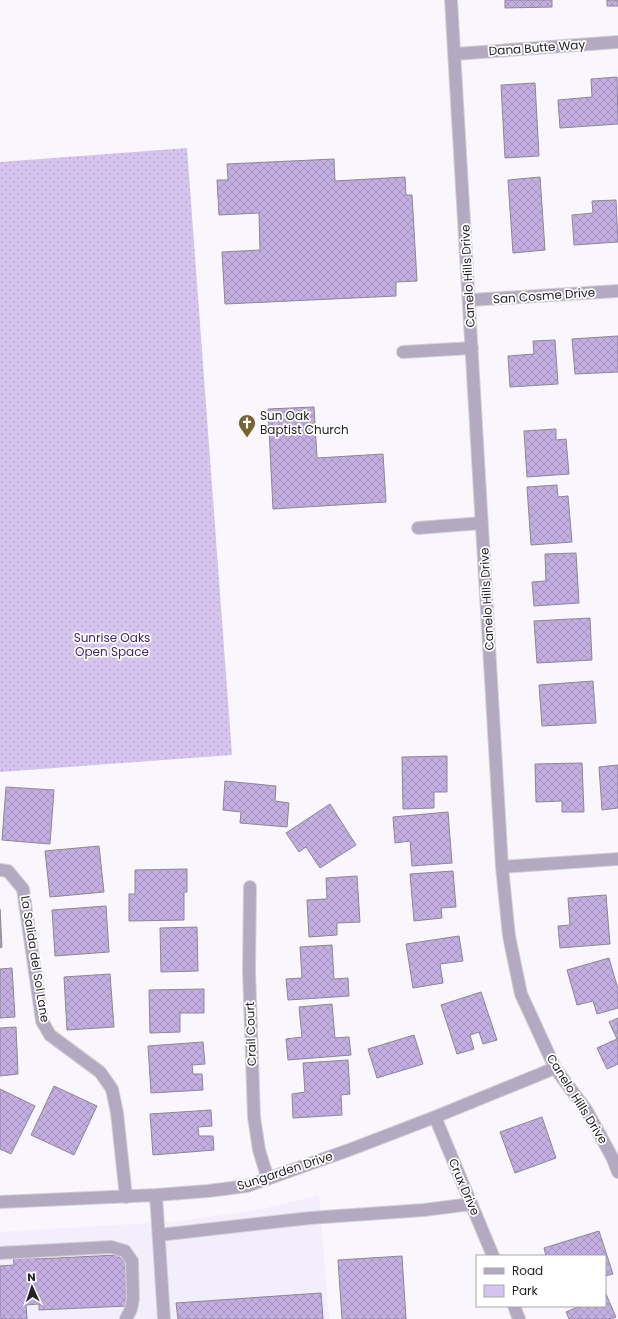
<svg xmlns="http://www.w3.org/2000/svg" width="618" height="1319" viewBox="0 0 618 1319" font-family="Poppins,sans-serif">
<style>
.built{fill:#f3eefc}
.green{fill:url(#green-dots)}
.building{fill:url(#building-cross-hatch);stroke:#8c8794}
.lines{fill:none;stroke-linecap:round;stroke-linejoin:round}
.minor-casing{stroke:#d3d1d6;stroke-width:14}
.minor{stroke:#b3aac1;stroke-width:12}
.labels{text-anchor:middle;stroke-width:3.5;stroke-linejoin:round;paint-order:stroke}
.street-label{font-size:12px;fill:#242227;stroke:#fff}
.poi-label{font-size:12px;fill:#242227;stroke:#fff;text-anchor:start}
.park-label{font-size:12px;fill:#452864;stroke:#fff}
</style>
<defs>
<pattern id="green-dots" width="8" height="8" patternUnits="userSpaceOnUse"><rect width="8" height="8" fill="#d5c5ee"/><path d="M2 2h.1M6 6h.1" fill="none" stroke="#b7a9cc" stroke-width="1.8" stroke-linecap="round"/></pattern>
<pattern id="building-cross-hatch" width="8" height="8" patternUnits="userSpaceOnUse"><rect width="8" height="8" fill="#c2aee0"/><path d="M0 0l8 8M0 8l8-8" fill="none" stroke="#a795c0"/></pattern>
</defs>
<rect width="100%" height="100%" fill="#f9f7fd"/>
<path class="built" d="M319,1195L329,1319H0V1232L182,1221L262,1209Z"/>
<path class="green" d="M187,148L232,755L0,772V162Z"/>
<path class="building" d="M505,0H552V7L505,8Z
M607,0H618V6H607Z
M617,77L618,124L560,128L558,100L592,97L591,79Z
M535,83L539,156L505,158L501,85Z
M334,159L335,181L405,177L406,195H412L417,281L396,282V296L225,304L222,252L260,250L259,213L219,215L217,180H228L227,164Z
M540,177L545,250L513,253L508,180Z
M616,200L618,242L574,245L572,215L593,213L592,201Z
M618,336V372L575,374L572,339Z
M555,340L558,384L510,387L508,356L534,354L533,341Z
M314,407L317,458L383,454L386,502L273,509L268,409Z
M556,429V440L566,439L569,474L527,477L524,431Z
M557,485L558,497L568,496L572,542L531,545L527,487Z
M576,553L579,603L534,606L532,582L546,581L545,554Z
M590,618L592,660L537,663L534,621Z
M593,681L596,723L542,726L539,685Z
M447,756V792H434V808L403,809L402,757Z
M582,763L584,812H562V801L536,802L535,764Z
M618,765V808L602,810L599,767Z
M225,781L276,786L275,801L289,803L287,827L240,823L241,812L223,810Z
M6,787L54,790L50,844L2,840Z
M330,804L356,845L320,868L306,847L299,852L286,833Z
M448,812L452,863L412,866L410,841L395,843L393,817Z
M99,846L104,892L50,897L45,851Z
M187,869V892H184V920L129,921V894H135V870Z
M453,871L456,907L441,908L442,918L414,921L410,874Z
M357,876L360,922L337,923V935L309,937L307,900L327,899L326,878Z
M606,895L610,944L560,948L558,926L570,925L568,898Z
M106,906L109,952L55,956L52,910Z
M0,909L2,947L0,948Z
M197,927L198,971L161,972L160,928Z
M459,936L463,961L440,964L443,983L413,988L406,944Z
M332,945L334,979L348,978L349,996L288,1000L286,979L302,978L300,947Z
M609,958L618,989V1008L597,1014L593,1001L577,1005L567,970Z
M12,968L15,1017L0,1018V969Z
M110,974L114,1027L67,1030L64,977Z
M204,989V1013H180V1032L150,1033L149,990Z
M481,992L497,1040L483,1044L479,1032L470,1035L474,1049L457,1054L441,1005Z
M332,1004L335,1038L349,1037L351,1055L288,1060L286,1039L302,1037L299,1007Z
M618,1018V1064L607,1069L597,1048L617,1039L609,1022Z
M16,1027L18,1074L0,1076V1028Z
M414,1035L423,1064L377,1078L368,1049Z
M203,1042L205,1064L192,1065L193,1074H202L203,1090L151,1093L148,1046Z
M348,1060L350,1094L341,1095L342,1115L293,1118L292,1094L305,1092L303,1063Z
M54,1086L97,1106L74,1155L31,1135Z
M0,1089L35,1106L11,1154L0,1149Z
M211,1110L212,1126L198,1127L199,1136H213L214,1150L153,1155L150,1114Z
M542,1117L556,1158L515,1173L500,1132Z
M599,1231L613,1274L605,1276V1256H546L544,1248Z
M13,1254L38,1257V1259L117,1255L129,1266L127,1306L39,1310V1304L26,1305L27,1319H0V1266L14,1265Z
M402,1256L406,1319H342L338,1260Z
M321,1293L323,1319H178L176,1303Z
M606,1294L616,1317L612,1319H569L566,1312L580,1306H605Z"/>
<g class="lines">
<g class="minor-casing">
<path id="minor" d="M451,0L502,867L509,936L521,994L555,1068L587,1111L613,1159L618,1172
M455,54L618,42
M470,300L618,291
M403,352L472,348
M418,528L482,523
M502,867L618,859
M0,870L8,871L23,889L42,1021L50,1035L100,1072L112,1089L117,1113L126,1197
M250,887L249,970L254,1117L259,1150L268,1179
M435,1117L493,1256
M156,1195L164,1319
M0,1202L156,1195L208,1191L247,1186L349,1150L435,1117L555,1068
M159,1235L310,1218L424,1210L471,1204
M0,1253L111,1247L125,1251L132,1261L133,1299L131,1309L126,1319
M514,1306L519,1319"/>
</g>
<use href="#minor" class="minor"/>
</g>
<defs>
<g id="church-pin" transform="scale(0.9)"><path d="M0 17L-7.5 6A9.5 9.5 0 1 1 7.5 6Z" fill="#746532" stroke="#fff"/><path d="M-1.2-6h2.4v3.5h3.3v2.4h-3.3V6h-2.4V-.1h-3.3v-2.4h3.3Z" fill="#fff"/></g>
</defs>
<g fill-rule="evenodd">
<use href="#church-pin" x="247" y="423"/>
</g>
<g class="labels">
<g class="street-label">
<text transform="translate(537 48) rotate(-4)" y="4">Dana Butte Way</text>
<text transform="translate(468 276) rotate(-93)" y="4">Canelo Hills Drive</text>
<text transform="translate(544 296) rotate(-4)" y="4">San Cosme Drive</text>
<text transform="translate(487 599) rotate(-93)" y="4">Canelo Hills Drive</text>
<text transform="translate(35 959) rotate(81)" y="4">La Salida del Sol Lane</text>
<text transform="translate(251 1034) rotate(-92)" y="4">Crail Court</text>
<text transform="translate(577 1099) rotate(58)" y="4">Canelo Hills Drive</text>
<text transform="translate(285 1171) rotate(-18)" y="4">Sungarden Drive</text>
<text transform="translate(464 1187) rotate(67)" y="4">Crux Drive</text>
</g>
<g class="poi-label">
<text x="260" y="420">Sun Oak<tspan x="260" dy="14">Baptist Church</tspan></text>
</g>
<g class="park-label">
<text x="112" y="642">Sunrise Oaks<tspan x="112" dy="14">Open Space</tspan></text>
</g>
</g>
<rect x="476" y="1255" width="130" height="52" fill="#ffffff" stroke="#a7a7a9"/>
<rect x="484" y="1268" width="20" height="6" fill="#b3aac1" stroke="#a7a7a9"/>
<text x="512" y="1275" font-size="12" fill="#242227">Road</text>
<rect x="484" y="1285" width="20" height="12" fill="#d5c5ee" stroke="#a7a7a9"/>
<text x="512" y="1295" font-size="12" fill="#242227">Park</text>
<g transform="translate(32 1287) rotate(357)" stroke="#ffffff" stroke-width="3" paint-order="stroke">
<path d="M0-3L7 15L0 10L-7 15Z" fill="#242227"/>
<text y="-6" font-size="11" font-weight="bold" text-anchor="middle" fill="#242227">N</text>
</g>
</svg>
